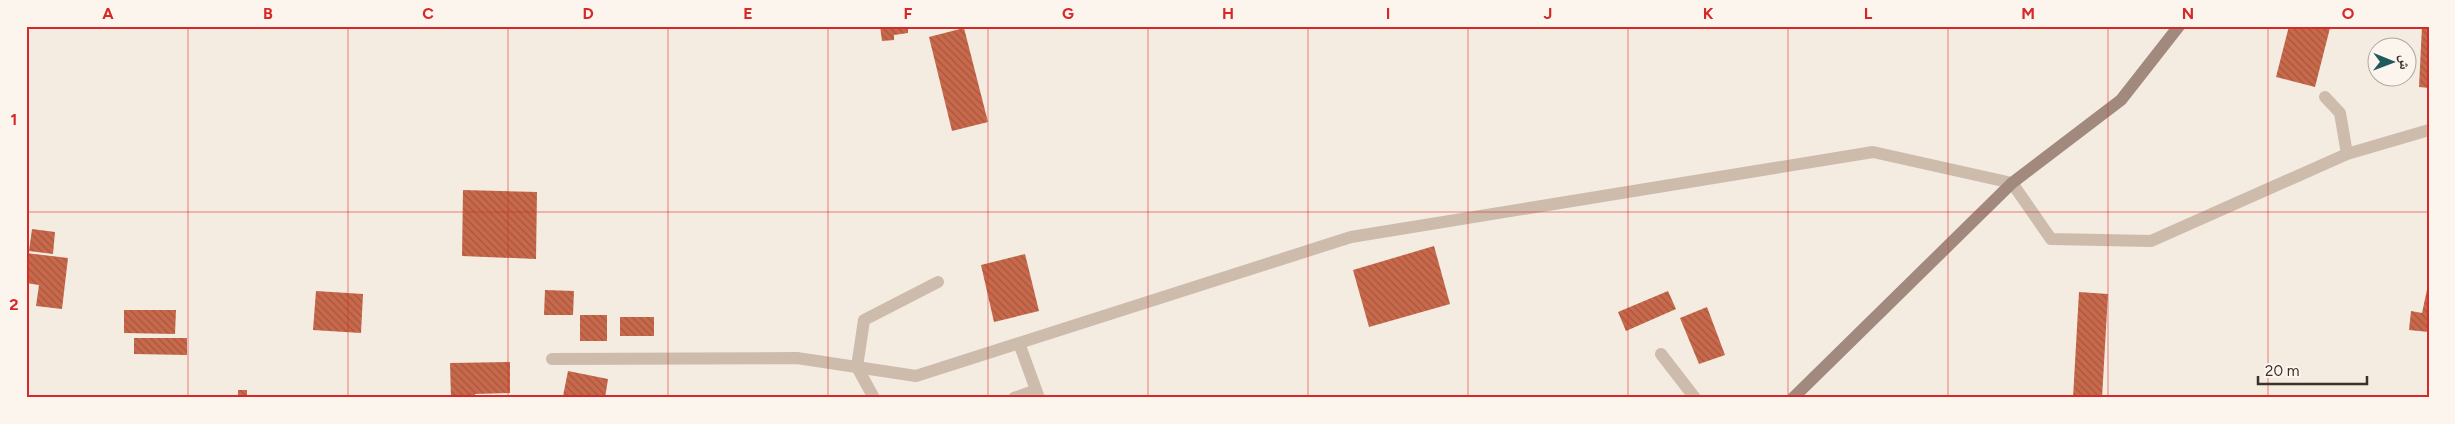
<svg xmlns="http://www.w3.org/2000/svg" width="2455" height="424" viewBox="0 0 2455 424" font-family="Figtree,'Noto Naskh Arabic',sans-serif">
<style>
.building{fill:url(#building-back-hatch)}
.lines{fill:none;stroke-linecap:round;stroke-linejoin:round}
.street{stroke:#cdbbac;stroke-width:12}
.secondary{stroke:#a18a7d;stroke-width:12}
.grid{fill:none;stroke:#d62828;stroke-width:1;stroke-opacity:0.55}
.neatline{fill:none;stroke:#d62828;stroke-width:2}
.grid-label{font-size:16px;text-anchor:middle;font-weight:bold;fill:#d62828}
</style>
<defs>
<pattern id="building-back-hatch" width="6" height="6" patternUnits="userSpaceOnUse" patternTransform="scale(1.25)"><rect width="6" height="6" fill="#c8694b"/><path d="M-1 5l2 2M0 0l6 6M5-1l2 2" fill="none" stroke="#a4573f"/></pattern>
</defs>
<rect width="100%" height="100%" fill="#f4ebe1"/>
<path class="building" d="M880,26H908V33L894,35V40L882,41Z
M2289,26L2330,28L2315,87L2276,77Z
M2422,26H2429V88L2419,87Z
M964,28L988,122L952,131L929,37Z
M463,190L537,192L536,259L462,256Z
M32,229L55,232L53,254L29,251Z
M1434,246L1450,304L1369,327L1353,270Z
M26,253L68,258L62,309L36,306L39,285L26,283Z
M1025,254L1039,311L994,322L981,265Z
M2428,285L2429,332L2409,330L2411,311L2422,313Z
M545,290L574,291L573,315H544Z
M316,291L363,294L361,333L313,330Z
M1668,291L1676,309L1626,331L1618,312Z
M2079,292L2108,294L2102,398H2073Z
M1707,307L1725,355L1699,364L1680,318Z
M124,310H176L175,334L124,333Z
M580,315H607V341H580Z
M620,317H654V336H620Z
M134,338H187V355L134,354Z
M510,362V393L475,394L476,398H451L450,363Z
M568,371L608,379L605,398L563,396Z
M238,390H247V398H238Z"/>
<g class="lines">
<path class="street" d="M2325,97L2340,113L2347,154
M1019,343L1039,398
M1661,354L1695,398
M552,359L797,358L916,376L1351,237L1873,152L2012,183L2051,239L2151,241L2347,154L2429,130
M874,398L857,367L864,320L938,282
M1014,398L1036,390"/>
<path class="secondary" d="M1793,398L2012,183L2121,100L2179,26"/>
</g>
<path class="grid" d="M188,26V398M348,26V398M508,26V398M668,26V398M828,26V398M988,26V398M1148,26V398M1308,26V398M1468,26V398M1628,26V398M1788,26V398M1948,26V398M2108,26V398M2268,26V398M26,212H2429"/>
<rect width="2455" height="424" fill="none" stroke="#fbf5ee" stroke-width="55"/>
<g transform="translate(2392 62) rotate(91)"><circle r="24" fill="#fbf5ee" stroke="#aea6a0"/>
<path d="M0-4L9 19L0 12L-9 19Z" fill="#1f5a5e"/>
<text y="-8" font-size="14" font-weight="bold" text-anchor="middle" fill="#3b302b">ش</text>
</g>
<path d="M2258 376v8h109v-8" fill="none" stroke="#3b302b" stroke-width="2.5"/>
<text x="2265" y="376" font-size="15" fill="#3b302b" stroke="#fbf5ee" stroke-width="4" paint-order="stroke">20 m</text>
<rect x="28" y="28" width="2400" height="368" class="neatline"/>
<g class="grid-label">
<text x="108" y="19">A</text>
<text x="268" y="19">B</text>
<text x="428" y="19">C</text>
<text x="588" y="19">D</text>
<text x="748" y="19">E</text>
<text x="908" y="19">F</text>
<text x="1068" y="19">G</text>
<text x="1228" y="19">H</text>
<text x="1388" y="19">I</text>
<text x="1548" y="19">J</text>
<text x="1708" y="19">K</text>
<text x="1868" y="19">L</text>
<text x="2028" y="19">M</text>
<text x="2188" y="19">N</text>
<text x="2348" y="19">O</text>
<text x="14" y="125">1</text>
<text x="14" y="310">2</text>
</g>
</svg>
